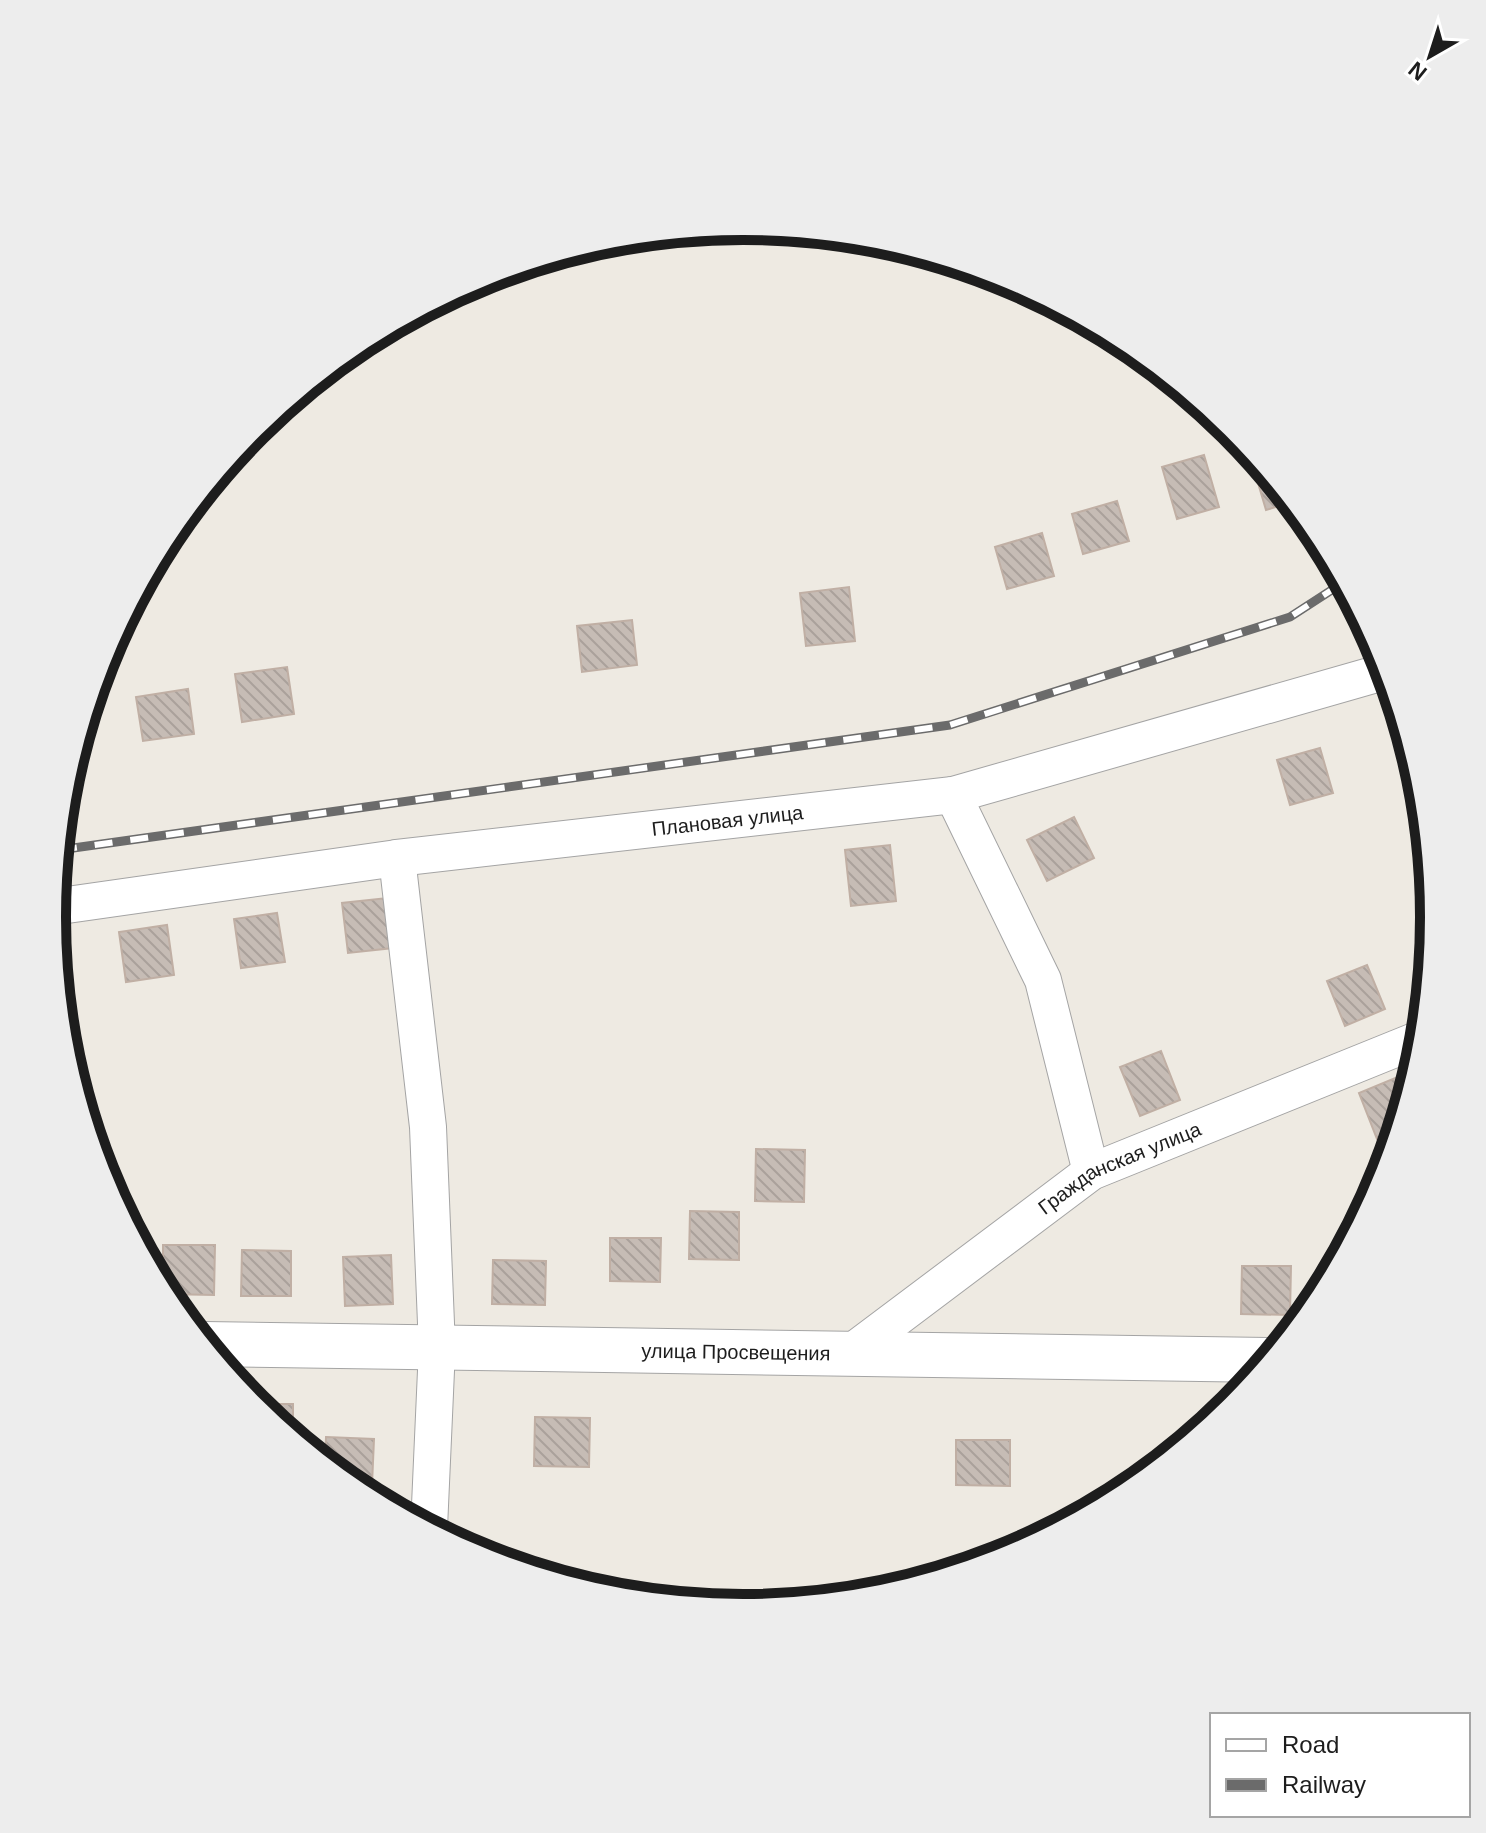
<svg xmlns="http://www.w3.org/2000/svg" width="1486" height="1833" viewBox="0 0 1486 1833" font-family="Helvetica,sans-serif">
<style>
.building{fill:url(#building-back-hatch);stroke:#c0afa4;stroke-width:2}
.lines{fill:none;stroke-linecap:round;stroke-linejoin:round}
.minor-casing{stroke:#a4a4a4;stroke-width:38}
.tertiary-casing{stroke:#a4a4a4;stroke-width:46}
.minor{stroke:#fff;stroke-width:36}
.tertiary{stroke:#fff;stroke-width:44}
.rail-casing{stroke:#6b6b6b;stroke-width:9}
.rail{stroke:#fff;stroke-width:6;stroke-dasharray:18;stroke-linecap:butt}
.labels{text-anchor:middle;stroke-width:7;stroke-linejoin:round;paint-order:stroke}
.street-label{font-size:20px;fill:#1d1d1d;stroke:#fff}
.rim{fill:none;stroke:#1d1d1d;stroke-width:10}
</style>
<defs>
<pattern id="building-back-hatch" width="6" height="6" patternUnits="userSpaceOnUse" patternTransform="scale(2)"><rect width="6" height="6" fill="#c6bcb5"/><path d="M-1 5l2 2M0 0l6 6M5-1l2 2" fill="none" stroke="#aaa19b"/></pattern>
</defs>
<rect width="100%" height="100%" fill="#eeeae2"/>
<path class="building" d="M1204,455L1219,507L1177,519L1162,467Z
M1256,457L1293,502L1266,510L1251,459Z
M1117,501L1129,541L1083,554L1072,514Z
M1042,533L1054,576L1007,589L995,547Z
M849,587L855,641L806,646L800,593Z
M632,620L637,665L582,672L577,626Z
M287,667L294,714L242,722L235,674Z
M188,689L194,734L143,741L136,697Z
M1320,748L1333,793L1290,805L1277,760Z
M1074,817L1094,858L1047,881L1027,840Z
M890,845L896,901L851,906L845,850Z
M387,898L393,948L348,953L342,903Z
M277,913L285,962L241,968L234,919Z
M167,925L174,975L126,982L119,932Z
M1367,965L1385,1009L1345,1026L1327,981Z
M1161,1051L1180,1100L1140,1116L1120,1067Z
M1400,1076L1407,1095L1396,1132L1377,1139L1359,1093Z
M756,1149L805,1150L804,1202L755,1201Z
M690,1211L739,1212V1260L689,1259Z
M610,1238H661L660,1282L610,1281Z
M163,1245H215L214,1295L165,1294L163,1290Z
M242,1250L291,1251V1296H241Z
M391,1255L393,1304L345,1306L343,1257Z
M493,1260L546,1261L545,1305L492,1304Z
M1242,1266H1291L1290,1315L1241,1314Z
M253,1404H293V1436L254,1405Z
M535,1417L590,1418L589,1467L534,1466Z
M326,1437L374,1439L372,1485L351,1484L325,1463Z
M956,1440H1010V1486L956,1485Z"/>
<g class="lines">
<g class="minor-casing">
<g id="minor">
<path d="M953,795L1043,980L1091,1172"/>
<path d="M397,858L428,1127L437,1348L429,1528"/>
<path id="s1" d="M53,907L397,858L953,795L1387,671"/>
<path id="s2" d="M849,1354L1091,1172L1422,1038"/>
</g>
</g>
<g class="tertiary-casing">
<g id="tertiary">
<path id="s3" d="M204,1344L1268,1360"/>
</g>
</g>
<use href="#minor" class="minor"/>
<use href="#tertiary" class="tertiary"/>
<g class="rail-casing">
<path id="rail" d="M59,850L950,725L1290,617L1344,582"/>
</g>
<use href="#rail" class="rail"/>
</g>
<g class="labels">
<g class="street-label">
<text dy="7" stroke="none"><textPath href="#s1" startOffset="680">Плановая улица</textPath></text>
<text dy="7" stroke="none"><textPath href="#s2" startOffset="330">Гражданская улица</textPath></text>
<text dy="7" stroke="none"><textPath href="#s3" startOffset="532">улица Просвещения</textPath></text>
</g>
</g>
<path d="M0 0H1486V1833H0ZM66 917a677 677 0 1 1 1354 0a677 677 0 1 1-1354 0Z" fill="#ededed" fill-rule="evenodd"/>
<path class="rim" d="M66 917a677 677 0 1 1 1354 0a677 677 0 1 1-1354 0Z"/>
<rect x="1210" y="1713" width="260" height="104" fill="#ffffff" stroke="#a5a5a5" stroke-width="2"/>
<rect x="1226" y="1739" width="40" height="12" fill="#ffffff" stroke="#a5a5a5" stroke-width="2"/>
<text x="1282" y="1753" font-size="24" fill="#1d1d1d">Road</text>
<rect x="1226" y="1779" width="40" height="12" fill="#6b6b6b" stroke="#a5a5a5" stroke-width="2"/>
<text x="1282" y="1793" font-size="24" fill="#1d1d1d">Railway</text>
<g transform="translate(1430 56) rotate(219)" stroke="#ffffff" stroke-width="6" paint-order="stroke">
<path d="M0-6L14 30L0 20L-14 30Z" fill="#1d1d1d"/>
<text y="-12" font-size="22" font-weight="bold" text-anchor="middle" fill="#1d1d1d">N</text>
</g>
</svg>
